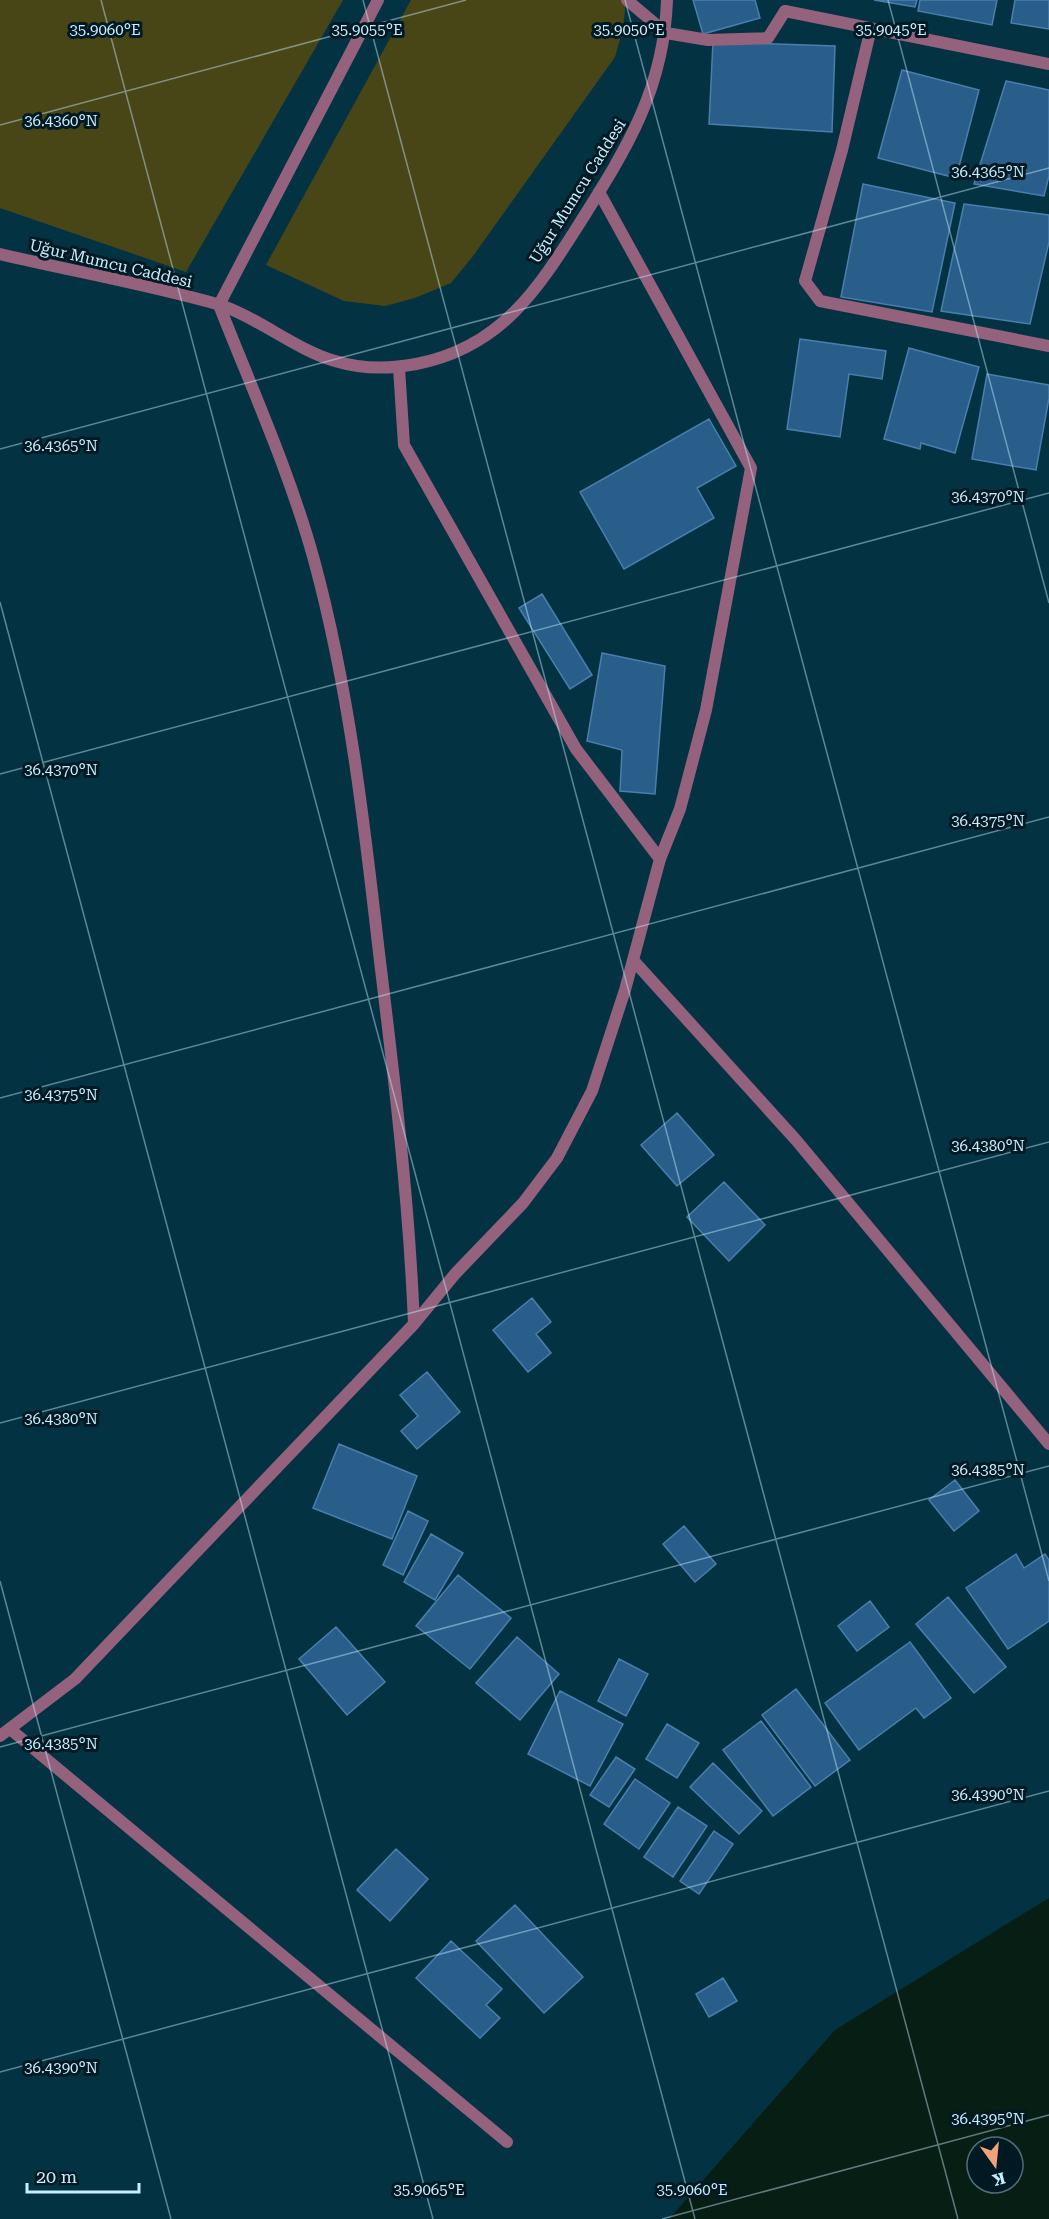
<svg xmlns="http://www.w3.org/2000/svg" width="1049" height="2219" viewBox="0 0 1049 2219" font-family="'Roboto Serif',serif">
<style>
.green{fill:#484617}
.water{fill:#071e15;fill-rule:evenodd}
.building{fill:#295e8b;stroke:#4a7fad;stroke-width:1.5}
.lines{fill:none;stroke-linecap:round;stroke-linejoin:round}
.service{stroke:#94627c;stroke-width:12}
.minor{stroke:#94627c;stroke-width:12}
.tertiary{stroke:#94627c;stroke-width:12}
.ticks{fill:none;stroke:#c7edfe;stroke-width:1.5;stroke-opacity:0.45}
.labels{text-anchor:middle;stroke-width:6;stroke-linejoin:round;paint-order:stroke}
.street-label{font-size:16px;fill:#c7edfe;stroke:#011922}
.ticks-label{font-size:15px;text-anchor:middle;fill:#c7edfe;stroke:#011922;stroke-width:6;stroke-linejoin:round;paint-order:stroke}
</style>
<rect width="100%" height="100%" fill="#033342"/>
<path class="green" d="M0,0H343L186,272L0,208Z
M411,0H626L623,29L615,57L473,256L451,283L415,298L385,306L344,301L266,265Z"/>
<path class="water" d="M1049,1898V2219H669L835,2030ZM977,2147H1013V2183H977Z"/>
<path class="building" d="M693,0H755L760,18L703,34Z
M874,0H917L915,7Z
M920,0H997L992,25L918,11Z
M1015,0H1049V29L1011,23Z
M713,42L835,46L832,132L709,124Z
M902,70L979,90L956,178L878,158Z
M1006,81L1049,90V176L1044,196L974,184Z
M863,184L955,203L932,312L841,297Z
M964,204L1049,215V242L1030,324L941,311Z
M800,339L886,351L882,379L849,374L840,437L787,429Z
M909,348L979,367L955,453L921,443L920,449L884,439Z
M987,374L1049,385V398L1036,470L972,459Z
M709,419L736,466L697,488L714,518L624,569L580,492Z
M542,594L592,675L570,689L519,608Z
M602,653L665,666L655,794L620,791L622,750L587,741Z
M677,1113L714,1155L677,1186L641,1145Z
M724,1182L765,1225L729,1261L687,1217Z
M532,1298L551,1322L536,1334L551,1353L528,1372L493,1330Z
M427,1372L460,1412L417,1449L401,1431L418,1416L400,1395Z
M339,1444L417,1476L392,1539L313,1508Z
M955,1480L979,1511L954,1531L929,1500Z
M408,1511L428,1521L403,1575L383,1565Z
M684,1526L716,1564L695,1582L663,1544Z
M431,1534L463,1553L435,1600L404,1582Z
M1016,1554L1024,1568L1045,1554L1049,1560V1621L1008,1649L966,1588Z
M458,1575L511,1618L470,1669L416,1626Z
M948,1597L1006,1667L974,1693L916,1624Z
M870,1601L889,1627L857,1651L838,1626Z
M336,1627L385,1682L347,1715L299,1659Z
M517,1637L559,1674L520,1720L476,1683Z
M910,1642L951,1698L924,1718L916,1708L859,1750L825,1703Z
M619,1659L648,1674L626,1716L598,1701Z
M796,1689L850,1760L815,1786L762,1715Z
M560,1691L623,1724L590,1786L528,1754Z
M761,1721L811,1787L773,1816L723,1750Z
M667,1724L699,1743L677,1778L646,1759Z
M616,1757L635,1769L609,1807L590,1795Z
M713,1763L762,1811L739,1834L690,1787Z
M635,1779L670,1803L639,1849L604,1824Z
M678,1807L707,1826L673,1877L644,1857Z
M714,1831L733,1844L699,1894L680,1881Z
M396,1849L428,1879L390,1921L357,1890Z
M515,1905L583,1977L544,2013L476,1941Z
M451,1941L502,1989L486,2005L500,2018L480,2038L416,1978Z
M723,1978L737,2001L709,2017L696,1994Z"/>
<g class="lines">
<path class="service" d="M785,11L1049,64
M871,28L842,150L805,281L820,301L1049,346
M399,368L404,445L576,749L660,859"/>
<path class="minor" d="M378,0L219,305C252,389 290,473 314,560C349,689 364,821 379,953C394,1076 409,1200 414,1324
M627,0L666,33L708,40L768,38L785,11
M633,960L796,1140L1049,1444
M10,1729L507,2142
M0,1736L75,1679L414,1324L455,1274L523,1203L557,1158L592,1091L625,990L660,859L680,809L706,710L751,468L599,192"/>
<path class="tertiary" d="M0,254C72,271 146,284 217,304C258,317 294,349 335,361C361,369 390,369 416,364C501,348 538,289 581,221C627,148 664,89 667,0"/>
</g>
<path class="ticks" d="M101,0L695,2219M363,0L958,2219M625,0L1049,1581M888,0L1049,603M0,125L466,0M0,449L1049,168M0,602L433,2219M0,774L1049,493M0,1098L1049,817M0,1423L1049,1142M0,1581L171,2219M0,1747L1049,1466M0,2072L1049,1791M662,2219L1049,2115"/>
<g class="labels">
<g class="street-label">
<text transform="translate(577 191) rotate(-58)" y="6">Uğur Mumcu Caddesi</text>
<text transform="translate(111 263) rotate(13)" y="6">Uğur Mumcu Caddesi</text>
</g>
</g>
<g class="ticks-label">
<text x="105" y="35">35.9060°E</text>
<text x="367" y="35">35.9055°E</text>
<text x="629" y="35">35.9050°E</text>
<text x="891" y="35">35.9045°E</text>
<text x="61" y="126">36.4360°N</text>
<text x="988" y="177">36.4365°N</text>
<text x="61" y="451">36.4365°N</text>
<text x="988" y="502">36.4370°N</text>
<text x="61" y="775">36.4370°N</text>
<text x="988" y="826">36.4375°N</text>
<text x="61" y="1100">36.4375°N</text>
<text x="988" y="1151">36.4380°N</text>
<text x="61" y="1424">36.4380°N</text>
<text x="988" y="1475">36.4385°N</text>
<text x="61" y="1749">36.4385°N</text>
<text x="988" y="1800">36.4390°N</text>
<text x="61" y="2073">36.4390°N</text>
<text x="988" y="2124">36.4395°N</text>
<text x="429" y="2195">35.9065°E</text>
<text x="692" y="2195">35.9060°E</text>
</g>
<g transform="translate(995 2165) rotate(165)"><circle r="28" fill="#011922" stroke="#506e7a" stroke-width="1.5"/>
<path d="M0-4.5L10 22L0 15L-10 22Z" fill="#f1a27b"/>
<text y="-9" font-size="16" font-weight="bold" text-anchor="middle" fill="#c7edfe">K</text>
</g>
<path d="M27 2183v9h112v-9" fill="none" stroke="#c7edfe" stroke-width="3"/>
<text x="36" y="2183" font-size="18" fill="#c7edfe" stroke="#011922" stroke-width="4.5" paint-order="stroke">20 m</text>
</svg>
